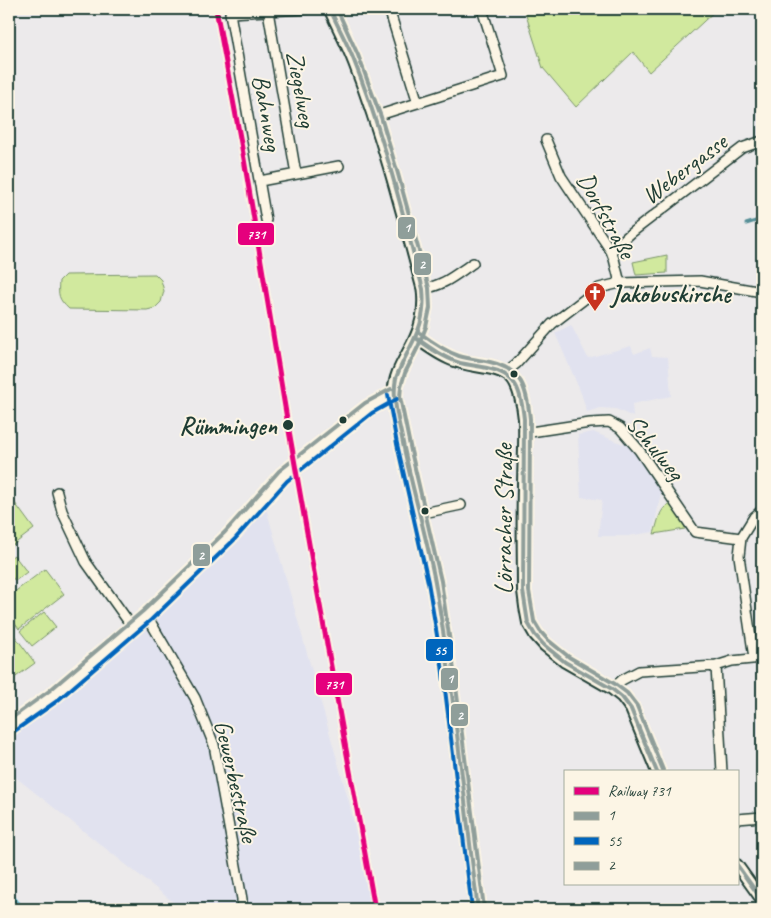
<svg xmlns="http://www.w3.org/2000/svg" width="771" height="918" viewBox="0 0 771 918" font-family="Caveat,sans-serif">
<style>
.built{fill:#e1e2ef}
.green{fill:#d1e99e;stroke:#789369}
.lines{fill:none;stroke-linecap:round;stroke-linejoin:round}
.stream{stroke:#568f97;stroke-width:3}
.river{stroke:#7ac6d9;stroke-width:18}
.minor-casing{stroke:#1f3d34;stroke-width:12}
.tertiary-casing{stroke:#1f3d34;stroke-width:14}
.secondary-casing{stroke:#1f3d34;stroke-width:15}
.minor{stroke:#fcf5e5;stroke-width:9}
.tertiary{stroke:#fcf5e5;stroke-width:10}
.secondary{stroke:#fcf5e5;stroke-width:11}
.bus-1-casing{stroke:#fcf5e5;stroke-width:8}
.bus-2-casing{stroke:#fcf5e5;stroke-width:8}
.bus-3-casing{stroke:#fcf5e5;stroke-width:8}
.bus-1{stroke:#8f9e9a;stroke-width:4}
.bus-2{stroke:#0065bd;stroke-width:4}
.bus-3{stroke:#8f9e9a;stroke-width:4}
.rail-1-casing{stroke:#fcf5e5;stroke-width:9}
.rail-1{stroke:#e5007d;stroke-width:5}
.bus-dot{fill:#1f3d34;stroke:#fcf5e5;stroke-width:2}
.labels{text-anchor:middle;stroke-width:4;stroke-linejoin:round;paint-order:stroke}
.street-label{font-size:25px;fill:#1f3d34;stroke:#fcf5e5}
.poi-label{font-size:25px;font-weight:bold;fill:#1f3d34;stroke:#fcf5e5;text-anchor:start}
.stop-label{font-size:25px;font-weight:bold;fill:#1f3d34;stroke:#fcf5e5;text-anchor:end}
.line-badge{stroke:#fcf5e5;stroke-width:2}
.badge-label{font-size:14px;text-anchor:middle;font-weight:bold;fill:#fff}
</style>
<rect width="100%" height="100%" fill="#eceaeb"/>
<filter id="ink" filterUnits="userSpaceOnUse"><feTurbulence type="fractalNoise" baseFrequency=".02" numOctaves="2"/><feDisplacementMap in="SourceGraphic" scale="10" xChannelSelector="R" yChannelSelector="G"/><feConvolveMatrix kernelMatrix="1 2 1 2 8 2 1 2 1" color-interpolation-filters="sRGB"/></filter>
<g filter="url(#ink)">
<path class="built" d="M571,325L588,358L631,346L634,354L650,348L652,356L668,357L671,396L632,404L633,417L616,409L600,408L587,412L581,393L555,333Z
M593,432L623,444L626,439L662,488L653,532L628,536H598L602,500L581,497L578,435Z
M266,508L349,802L373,909H182L9,772V740L150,622Z"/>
<path class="green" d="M524,9H717L649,72L633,52L576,107L543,68Z
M667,255V273L636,275L633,262Z
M155,274L161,280L164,291L161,302L155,308L147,310L69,309C58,299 58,295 59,281L65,275Z
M9,495L34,529L9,548Z
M670,503L685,523V529L654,534C658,522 659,509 670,503Z
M14,555L27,572L15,581L9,573V559Z
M45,569L64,594L19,629L9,616V596Z
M44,612L56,627L32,646L20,631Z
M9,628L35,663L13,679L9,673Z"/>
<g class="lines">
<path class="stream" d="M746,224L762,219"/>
<path class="river" d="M9,903L14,909"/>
<g class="minor-casing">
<path id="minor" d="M389,9L418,103
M268,11L296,174
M373,117L503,76L482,9
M546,140L561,176L611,251L614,259L620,283
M260,181L339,166
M266,220L230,13L305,9
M611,251L631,233L742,148L762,141
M423,289C445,285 455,275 473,263
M504,373L516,364L552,324L599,288L620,283L700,281L762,292
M524,433L590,423L609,422L620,428L639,450L695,532L741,538
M57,492L62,511L86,562L133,628
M419,514L461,505
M147,616L195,698L214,745L242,899V909
M754,658L739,556L741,538L754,517L762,510
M716,666L722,772
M612,689L622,680L639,671L716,666L732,661L762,658
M737,819L762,817"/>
</g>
<g class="tertiary-casing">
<path id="tertiary" d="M416,338C427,346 439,355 452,360C469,368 495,365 510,377C519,385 523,408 524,419C525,442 523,465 523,488C522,523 523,557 523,591L525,607L528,623L535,635L544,645L565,662L612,689L622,697L631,709L657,772
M9,727L53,696L147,616L230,536L283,476L369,408L394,394
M737,865L762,900"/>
</g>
<g class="secondary-casing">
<path id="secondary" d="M330,9C338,27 348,45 355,64C383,137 403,214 423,289C425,306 423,322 416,337C408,356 394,372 394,393C394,405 399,422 401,434C410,484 426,532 435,582C453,691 463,800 478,909"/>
</g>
<use href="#minor" class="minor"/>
<use href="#tertiary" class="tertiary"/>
<use href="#secondary" class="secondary"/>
<g class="bus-1-casing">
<path id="bus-1" d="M330,9C337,25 346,41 353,58C383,132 402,211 423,289C427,330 409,343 396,378C392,398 398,418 402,438C411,486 426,533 435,582C454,690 464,800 478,909
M416,338C430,348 444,358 460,363C469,365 478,366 487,368C517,374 521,391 524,419L523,591L528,623L535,635L544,645L565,662L612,689L622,697L631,709L657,772
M737,865L762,900"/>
</g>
<g class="bus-2-casing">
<path id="bus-2" d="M388,395L397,444L428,582L442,665L472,909
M13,732L57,701L151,620L234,540L287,481L372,413L397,399"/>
</g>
<g class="bus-3-casing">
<path id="bus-3" d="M337,9L358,55L381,117L398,174L429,288L430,308L426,327L418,347L405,373L401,386L400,397L411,451L441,581L453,663L484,908
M420,333C432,342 445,351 459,356C469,359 480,360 490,362C522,369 527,389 530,419L529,591L534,621L540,631L548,640L569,657L615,684L627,693L637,706L663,770
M9,720L49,691L143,611L225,532L279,471L365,403L391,389"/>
</g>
<use href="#bus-1" class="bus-1"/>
<use href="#bus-2" class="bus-2"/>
<use href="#bus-3" class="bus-3"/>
<g class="rail-1-casing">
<path id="rail-1" d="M216,9L244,159L288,425L315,578L375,909"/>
</g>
<use href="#rail-1" class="rail-1"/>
</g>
</g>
<defs>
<g id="church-pin" transform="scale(1.125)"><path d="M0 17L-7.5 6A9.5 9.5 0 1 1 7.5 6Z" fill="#c8321e" stroke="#fcf5e5"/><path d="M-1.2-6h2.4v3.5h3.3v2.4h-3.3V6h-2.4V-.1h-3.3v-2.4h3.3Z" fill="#fff"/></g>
</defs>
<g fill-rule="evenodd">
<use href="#church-pin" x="595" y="293"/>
</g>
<g class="bus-dot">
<circle cx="514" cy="374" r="4.5"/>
<circle cx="343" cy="420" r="4.5"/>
<circle cx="288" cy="425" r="6"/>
<circle cx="425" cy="511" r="4.5"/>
</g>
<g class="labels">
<g class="street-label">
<text transform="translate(302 89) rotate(80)" y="9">Ziegelweg</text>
<text transform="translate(268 113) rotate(80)" y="9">Bahnweg</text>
<text transform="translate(684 168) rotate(-37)" y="9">Webergasse</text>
<text transform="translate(607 215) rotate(61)" y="9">Dorfstraße</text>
<text transform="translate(656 447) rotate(51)" y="9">Schulweg</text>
<text transform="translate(503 519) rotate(-90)" y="9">Lörracher Straße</text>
<text transform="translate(237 781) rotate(77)" y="9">Gewerbestraße</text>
</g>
<g class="poi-label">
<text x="611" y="302">Jakobuskirche</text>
</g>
<g class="stop-label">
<text x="277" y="434">Rümmingen</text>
</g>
</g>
<g class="line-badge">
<rect x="397" y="216" width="19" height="24" rx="5" fill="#8f9e9a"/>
<rect x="237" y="222" width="38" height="24" rx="5" fill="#e5007d"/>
<rect x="413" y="252" width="19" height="24" rx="5" fill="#8f9e9a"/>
<rect x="192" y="543" width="19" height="24" rx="5" fill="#8f9e9a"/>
<rect x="425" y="638" width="29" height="24" rx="5" fill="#0065bd"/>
<rect x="440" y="667" width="19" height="24" rx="5" fill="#8f9e9a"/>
<rect x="315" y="672" width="38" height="24" rx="5" fill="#e5007d"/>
<rect x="450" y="703" width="19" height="24" rx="5" fill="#8f9e9a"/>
</g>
<g class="badge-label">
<text x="407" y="232">1</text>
<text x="256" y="239">731</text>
<text x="422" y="269">2</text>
<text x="201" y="560">2</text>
<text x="440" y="655">55</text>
<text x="450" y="683">1</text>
<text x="334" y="689">731</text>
<text x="460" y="720">2</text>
</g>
<rect width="771" height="918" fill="none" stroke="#fcf5e5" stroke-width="30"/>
<rect x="15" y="15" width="741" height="888" fill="none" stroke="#1f3d34" stroke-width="2" filter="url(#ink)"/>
<rect x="564" y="770" width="175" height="115" fill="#fcf5e5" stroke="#a4ab9e"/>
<rect x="574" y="787" width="25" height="8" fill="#e5007d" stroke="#a4ab9e"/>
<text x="608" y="796" font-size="15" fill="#1f3d34">Railway 731</text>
<rect x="574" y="812" width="25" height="8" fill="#8f9e9a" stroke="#a4ab9e"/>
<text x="608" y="820" font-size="15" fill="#1f3d34">1</text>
<rect x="574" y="837" width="25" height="8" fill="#0065bd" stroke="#a4ab9e"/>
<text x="608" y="846" font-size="15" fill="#1f3d34">55</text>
<rect x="574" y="862" width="25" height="8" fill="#8f9e9a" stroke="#a4ab9e"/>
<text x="608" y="870" font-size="15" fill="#1f3d34">2</text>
</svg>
